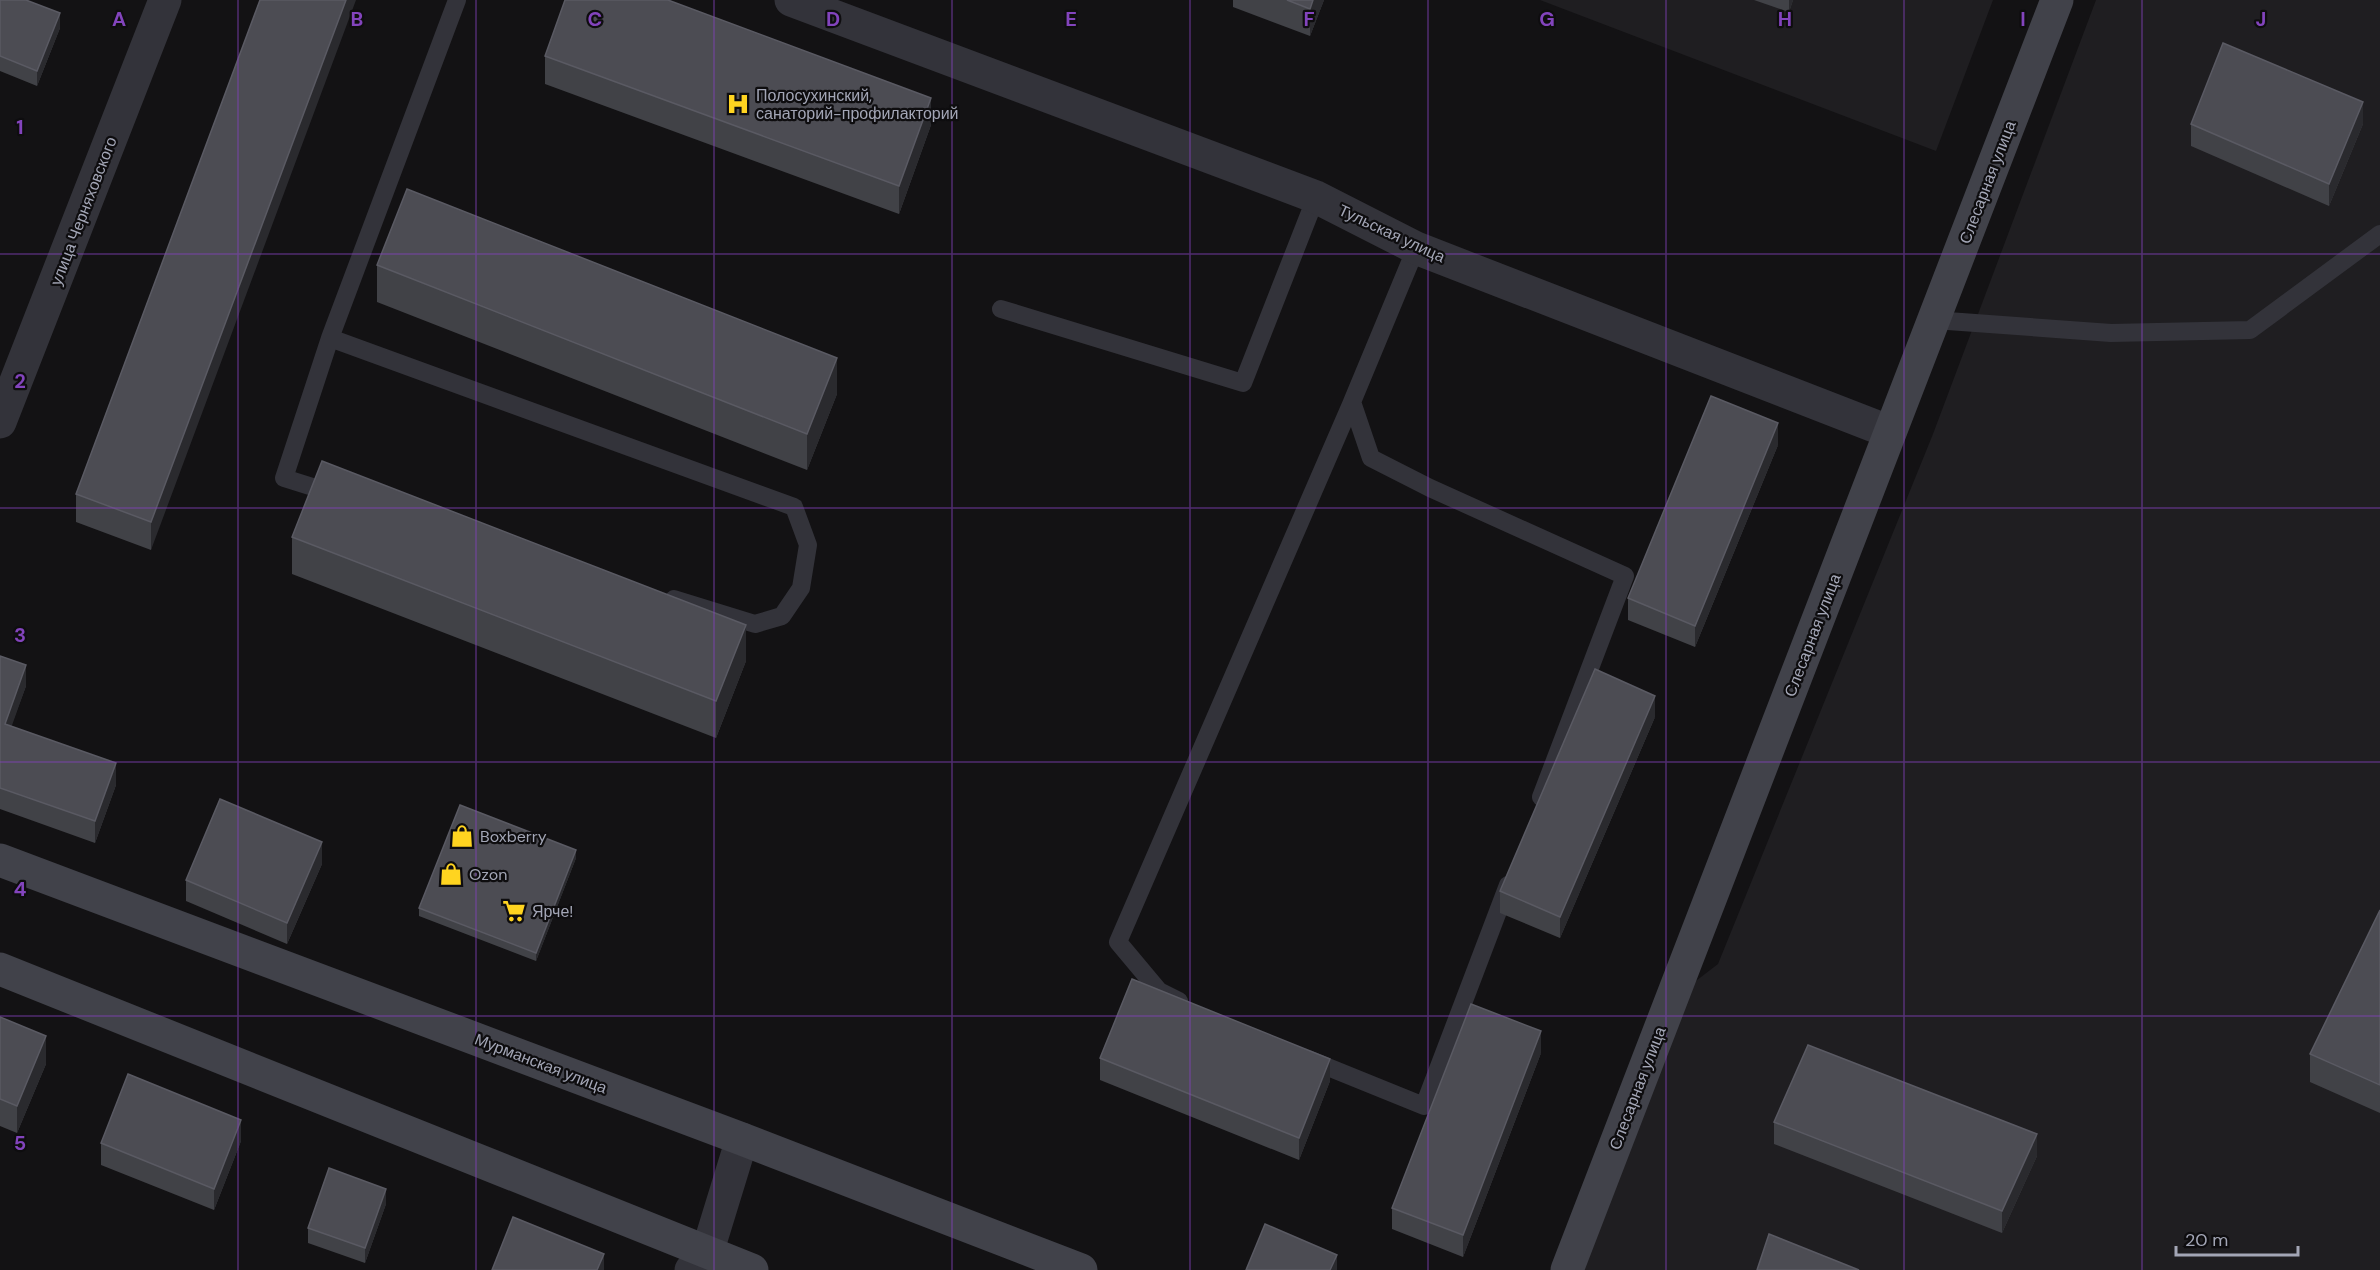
<svg xmlns="http://www.w3.org/2000/svg" width="2380" height="1270" viewBox="0 0 2380 1270" font-family="'DM Sans',sans-serif">
<style>
.built{fill:#1f1e21}
.lines{fill:none;stroke-linecap:round;stroke-linejoin:round}
.service{stroke:#33333a;stroke-width:18}
.minor{stroke:#33333a;stroke-width:33}
.secondary{stroke:#41424a;stroke-width:33}
.wall{fill:#414247}
.shaded-wall{fill:#2a2a2e}
.building{fill:#4c4c53;stroke:#5a5a63;stroke-width:1.5}
.grid{fill:none;stroke:#8344bd;stroke-width:1.5;stroke-opacity:0.55}
.labels{text-anchor:middle;stroke-width:4.5;stroke-linejoin:round;paint-order:stroke}
.poi-label{font-size:16px;fill:#a3a6b6;stroke:#0e0d0f;text-anchor:start}
.street-label{font-size:16px;fill:#a3a6b6;stroke:#0e0d0f}
.grid-label{font-size:20px;text-anchor:middle;font-weight:bold;fill:#8344bd;stroke:#0e0d0f;stroke-width:4.5;stroke-linejoin:round;paint-order:stroke}
</style>
<rect width="100%" height="100%" fill="#131214"/>
<path class="built" d="M1540,0H1993L1936,151Z
M2096,0H2380V1270H1575L1671,1000L1718,964L1933,434Z"/>
<g class="lines">
<path class="service" d="M1416,248L1352,402L1371,458L1430,488L1625,576L1541,797
M1001,309L1243,383L1316,197
M1934,320L2111,333L2250,330L2380,234
M330,338L794,507L808,545L801,588L782,616L755,624L674,599
M335,494L284,478L330,338L457,0
M1179,1001L1159,991L1118,942L1352,402
M1308,1059L1424,1106L1508,885"/>
<path class="minor" d="M791,0L1316,197L1416,248L1890,432
M0,422L165,0
M691,1270L707,1253L742,1139"/>
<path class="secondary" d="M0,860L742,1139L1081,1270
M0,969L752,1270
M1567,1270L2057,0"/>
</g>
<path class="wall" d="M0,0L60,28L37,86L0,71Z
M260,0L151,550L76,522V494Z
M1233,0H1324L1310,36L1233,7Z
M1754,0H1793L1789,12Z
M545,56L931,125L899,214L545,84Z
M2191,124H2363L2329,206L2191,146Z
M377,265L837,394L807,470L377,302Z
M1778,445L1695,647L1628,620V598Z
M292,537L746,661L716,738L292,574Z
M0,656L26,686L11,726L116,785L95,843L0,809Z
M1655,717L1560,938L1500,913V891Z
M576,858L536,961L419,916V908Z
M322,864L287,944L186,901V880Z
M2380,910V1113L2310,1082V1054Z
M0,1017L46,1064L17,1133L0,1126Z
M1541,1053L1463,1257L1392,1229V1208Z
M1100,1058L1330,1081L1299,1160L1100,1080Z
M1774,1122L2037,1156L2002,1233L1774,1144Z
M241,1141L214,1210L101,1165V1143Z
M386,1204L365,1263L308,1243V1228Z"/>
<path class="shaded-wall" d="M346,0H356L151,550V522Z
M1313,0H1324L1310,36V9Z
M1789,0H1793L1789,12Z
M60,13V28L37,86V71Z
M931,98V125L899,214V186Z
M2363,102V124L2329,206V184Z
M837,358V394L807,470V434Z
M1778,423V445L1695,647V626Z
M746,625V661L716,738V701Z
M26,665V686L5,745V724Z
M1655,696V717L1560,938V917Z
M116,763V785L95,843V821Z
M322,842V864L287,944V923Z
M576,850V858L536,961V953Z
M1541,1031V1053L1463,1257V1235Z
M46,1036V1064L17,1133V1106Z
M1330,1059V1081L1299,1160V1138Z
M241,1120V1141L214,1210V1189Z
M2037,1134V1156L2002,1233V1211Z
M386,1189V1204L365,1263V1248Z
M604,1254V1270H597Z
M1337,1255V1270H1330Z"/>
<path class="building" d="M0,0H26L60,13L37,71L0,56Z
M260,0H346L151,522L76,494Z
M565,0H668L931,98L899,186L545,56Z
M1287,0H1313L1310,9Z
M2223,43L2363,102L2329,184L2191,124Z
M407,189L837,358L807,434L377,265Z
M1711,396L1778,423L1695,626L1628,598Z
M322,461L746,625L716,701L292,537Z
M0,656L26,665L5,724L116,763L95,821L0,788Z
M1595,669L1655,696L1560,917L1500,891Z
M220,799L322,842L287,923L186,880Z
M460,805L576,850L536,953L419,908Z
M2380,910V1085L2310,1054Z
M1132,979L1330,1059L1299,1138L1100,1058Z
M1471,1004L1541,1031L1463,1235L1392,1208Z
M0,1017L46,1036L17,1106L0,1099Z
M1808,1045L2037,1134L2002,1211L1774,1122Z
M128,1074L241,1120L214,1189L101,1143Z
M329,1168L386,1189L365,1248L308,1228Z
M513,1217L604,1254L597,1270H492Z
M1265,1224L1337,1255L1330,1270H1246Z
M1769,1234L1859,1270H1757Z"/>
<path class="grid" d="M238,0V1270M476,0V1270M714,0V1270M952,0V1270M1190,0V1270M1428,0V1270M1666,0V1270M1904,0V1270M2142,0V1270M0,254H2380M0,508H2380M0,762H2380M0,1016H2380"/>
<defs>
<g id="hospital-bare" transform="scale(1.8)"><path d="M-5-5h3v3.5h4V-5h3V5h-3V1.5h-4V5h-3Z" fill="#ffd420" stroke="#0e0d0f" stroke-width="2.5" paint-order="stroke"/></g>
<g id="shop-bare" transform="scale(1.8)"><path d="M-5-2.5h2.3a2.7 3.5 0 0 1 5.4 0H5L5.5 6h-11ZM-1.5-2.5h3a1.5 2.3 0 0 0-3 0Z" fill="#ffd420" stroke="#0e0d0f" stroke-width="2.5" paint-order="stroke"/></g>
<g id="supermarket-bare" transform="scale(1.8)"><path d="M-6-5.5h2.5l.6 2H6L4.5 2H-2.5L-4.4-4H-6ZM-1.5 3.2a1.3 1.3 0 1 0 .1 0ZM3 3.2a1.3 1.3 0 1 0 .1 0Z" fill="#ffd420" stroke="#0e0d0f" stroke-width="2.5" paint-order="stroke"/></g>
</defs>
<g fill-rule="evenodd">
<use href="#hospital-bare" x="738" y="104"/>
<use href="#shop-bare" x="462" y="836"/>
<use href="#shop-bare" x="451" y="874"/>
<use href="#supermarket-bare" x="514" y="911"/>
</g>
<g class="labels">
<g class="poi-label">
<text x="756" y="101">Полосухинский,<tspan x="756" dy="18">санаторий-профилакторий</tspan></text>
<text x="480" y="842">Boxberry</text>
<text x="469" y="880">Ozon</text>
<text x="532" y="917">Ярче!</text>
</g>
<g class="street-label">
<text transform="translate(1987 182) rotate(-69)" y="6">Слесарная улица</text>
<text transform="translate(83 211) rotate(-69)" y="6">улица Черняховского</text>
<text transform="translate(1392 233) rotate(25)" y="6">Тульская улица</text>
<text transform="translate(1812 635) rotate(-69)" y="6">Слесарная улица</text>
<text transform="translate(541 1063) rotate(21)" y="6">Мурманская улица</text>
<text transform="translate(1637 1088) rotate(-69)" y="6">Слесарная улица</text>
</g>
</g>
<g class="grid-label">
<text x="119" y="26">A</text>
<text x="357" y="26">B</text>
<text x="595" y="26">C</text>
<text x="833" y="26">D</text>
<text x="1071" y="26">E</text>
<text x="1309" y="26">F</text>
<text x="1547" y="26">G</text>
<text x="1785" y="26">H</text>
<text x="2023" y="26">I</text>
<text x="2261" y="26">J</text>
<text x="20" y="134">1</text>
<text x="20" y="388">2</text>
<text x="20" y="642">3</text>
<text x="20" y="896">4</text>
<text x="20" y="1150">5</text>
</g>
<path d="M2176 1246v9h122v-9" fill="none" stroke="#a3a6b6" stroke-width="3"/>
<text x="2185" y="1246" font-size="18" fill="#a3a6b6" stroke="#0e0d0f" stroke-width="4.5" paint-order="stroke">20 m</text>
</svg>
